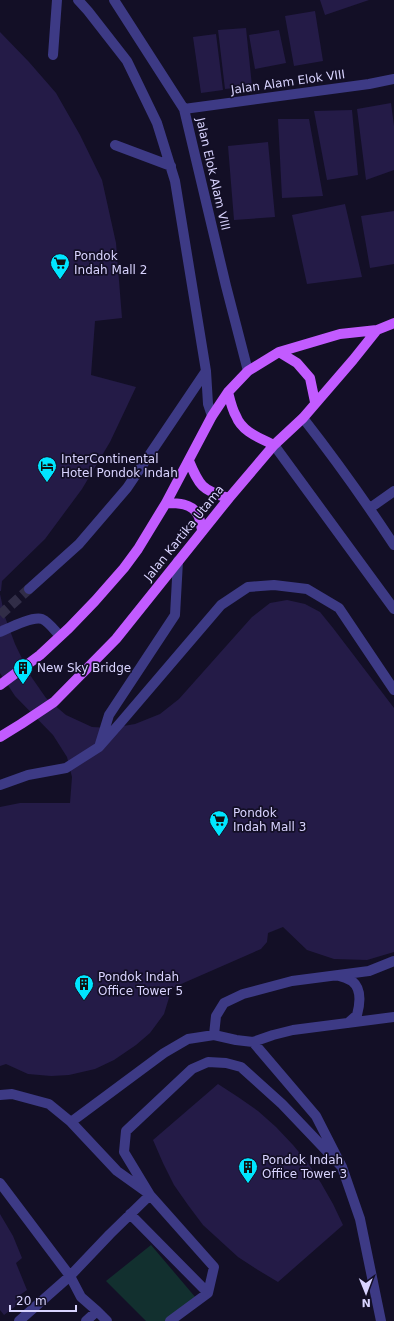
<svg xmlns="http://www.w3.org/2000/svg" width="394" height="1321" viewBox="0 0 394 1321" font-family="'DejaVu Sans',sans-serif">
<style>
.green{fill:#12302f}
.building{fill:#241b47}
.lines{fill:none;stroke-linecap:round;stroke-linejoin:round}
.minor-tunnel{stroke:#312d47;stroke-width:10;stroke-dasharray:10 5;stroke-linecap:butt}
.minor{stroke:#3d3a85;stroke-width:10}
.major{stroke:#c25bff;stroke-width:10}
.labels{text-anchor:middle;stroke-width:3.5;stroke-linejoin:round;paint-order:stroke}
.street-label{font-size:12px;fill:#d9d4ff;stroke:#130f26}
.poi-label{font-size:12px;fill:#d9d4ff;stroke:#130f26;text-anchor:start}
</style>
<rect width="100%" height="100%" fill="#130f26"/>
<path class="green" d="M151,1245L196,1298L165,1321H146L106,1281Z"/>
<path class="building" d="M320,0H369L325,15Z
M315,11L323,61L294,66L285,16Z
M246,28L252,86L225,89L218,30Z
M279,30L286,63L255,69L249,35Z
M0,32L29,62L56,93L80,135L102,180L116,243L122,318L95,321L91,375L136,387L110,442L82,489L45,539L2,581L1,591H0Z
M216,34L223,90L201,93L193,37Z
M391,103L394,126V170L366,180L357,109Z
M352,110L358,175L327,180L314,111Z
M278,119H309L323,196L282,198Z
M268,142L275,217L234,220L228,146Z
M345,204L362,277L307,284L292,215Z
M394,211V264L370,268L361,216Z
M0,594L5,617L15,644L30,675L46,698L66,715L92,727L112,728L135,724L160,714L179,699L252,617L270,603L287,600L305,604L320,612L333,628L394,708V952L367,960L334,959L307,950L283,927L268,933L267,942L261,949L172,988L164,1014L150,1033L136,1045L114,1060L95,1069L69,1075L51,1076L28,1074L6,1064L0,1066V807L20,803H70L72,777L67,757L53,735L15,696L0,673Z
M218,1084L238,1097L258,1111L276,1127L293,1145L308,1163L321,1183L333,1204L343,1225L278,1282L258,1270L238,1257L203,1225L188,1205L174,1185L163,1163L153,1140Z
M0,1214L13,1236L22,1258L16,1263L27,1290L17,1297L21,1302L4,1315L0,1310Z"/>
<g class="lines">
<path class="minor-tunnel" d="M0,615L29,589"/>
<path class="minor" d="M78,0L88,11L127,61L157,123L175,181L206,371L208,404L212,416
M114,0L184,109L226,286L248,371
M53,55L57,0
M184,109L369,84L394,79
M115,145L171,166
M303,418C335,459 365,501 394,545
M274,445L394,609
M370,508L394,491
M29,589L79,544L127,488L206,371
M0,632C9,628 32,616 42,619C49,622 55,631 60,636
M100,744L109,715L175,615L178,561
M0,785L28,775L66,768L99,747L121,722L221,605L248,587L274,585L307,589L339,608L394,690
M339,976C343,977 348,979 352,981C362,989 360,1004 357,1015L348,1023
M214,1035L216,1016L224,1003L243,994L292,981L369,971L394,961
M253,1042L316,1116L342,1167L360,1219L381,1321
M0,1095L12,1094L49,1104L71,1122L117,1171L145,1191
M71,1122L164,1053L188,1039L214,1035L236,1040L253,1042L273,1035L293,1030L394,1017
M0,1183L70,1276L81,1297L97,1311L86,1321
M130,1214L208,1293
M97,1311L107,1321
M19,1321L70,1276L110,1234L150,1195
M170,1321L208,1293L214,1267L150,1195L124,1152L126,1131L192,1069L208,1062L226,1063L241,1067L282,1104L342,1167"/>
<path class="major" d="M279,352L297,363L310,378L315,402
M228,392C230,400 232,409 236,416C242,432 260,438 274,445
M189,461C199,485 202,491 229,498
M166,503C177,503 192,503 198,515C200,519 201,525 202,530
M0,685L40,655L69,628L95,601L124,568L138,549L166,503L212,416L228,392L248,371L279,352L340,334L377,330L394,323
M0,737L21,724L54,702L116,639L229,498L274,445L303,418L353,360L377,330"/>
</g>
<defs>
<g id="supermarket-pin" transform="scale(1)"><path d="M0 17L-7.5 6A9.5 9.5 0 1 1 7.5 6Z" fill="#00e5ff" stroke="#130f26"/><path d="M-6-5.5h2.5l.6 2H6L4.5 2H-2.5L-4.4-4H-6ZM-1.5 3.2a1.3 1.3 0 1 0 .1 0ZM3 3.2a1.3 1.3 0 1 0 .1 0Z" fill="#111"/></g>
<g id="hotel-pin" transform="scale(1)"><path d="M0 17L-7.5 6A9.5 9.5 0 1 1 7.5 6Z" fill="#00e5ff" stroke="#130f26"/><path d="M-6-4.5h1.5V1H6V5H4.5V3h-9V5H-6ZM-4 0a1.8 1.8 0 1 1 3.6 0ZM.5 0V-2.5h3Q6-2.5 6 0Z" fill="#111"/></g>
<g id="building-pin" transform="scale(1)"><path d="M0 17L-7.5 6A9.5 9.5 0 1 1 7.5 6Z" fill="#00e5ff" stroke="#130f26"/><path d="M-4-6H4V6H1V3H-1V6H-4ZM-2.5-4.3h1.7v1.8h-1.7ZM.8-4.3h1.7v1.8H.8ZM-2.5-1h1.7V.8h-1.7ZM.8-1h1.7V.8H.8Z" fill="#111"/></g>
</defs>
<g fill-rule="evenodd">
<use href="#supermarket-pin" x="60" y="263"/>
<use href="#hotel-pin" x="47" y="466"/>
<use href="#building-pin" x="23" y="668"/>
<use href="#supermarket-pin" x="219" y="820"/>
<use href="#building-pin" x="84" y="984"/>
<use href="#building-pin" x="248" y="1167"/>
</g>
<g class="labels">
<g class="street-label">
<text transform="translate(288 82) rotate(-8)" y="4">Jalan Alam Elok VIII</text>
<text transform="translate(213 174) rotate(77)" y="4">Jalan Elok Alam VIII</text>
<text transform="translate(184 533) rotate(-51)" y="4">Jalan Kartika Utama</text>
</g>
<g class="poi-label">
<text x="74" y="260">Pondok<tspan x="74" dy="14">Indah Mall 2</tspan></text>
<text x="61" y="463">InterContinental<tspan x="61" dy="14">Hotel Pondok Indah</tspan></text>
<text x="37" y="672">New Sky Bridge</text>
<text x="233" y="817">Pondok<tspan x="233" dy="14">Indah Mall 3</tspan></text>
<text x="98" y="981">Pondok Indah<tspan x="98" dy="14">Office Tower 5</tspan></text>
<text x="262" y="1164">Pondok Indah<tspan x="262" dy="14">Office Tower 3</tspan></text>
</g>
</g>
<g transform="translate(366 1293) rotate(179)" stroke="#130f26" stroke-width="3" paint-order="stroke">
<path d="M0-3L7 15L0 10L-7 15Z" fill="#d9d4ff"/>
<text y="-6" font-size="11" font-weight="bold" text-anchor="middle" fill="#d9d4ff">N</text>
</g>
<path d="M10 1305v6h66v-6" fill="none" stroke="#d9d4ff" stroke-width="2"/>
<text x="16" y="1305" font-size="12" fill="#d9d4ff" stroke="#130f26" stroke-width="3" paint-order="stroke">20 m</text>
</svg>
